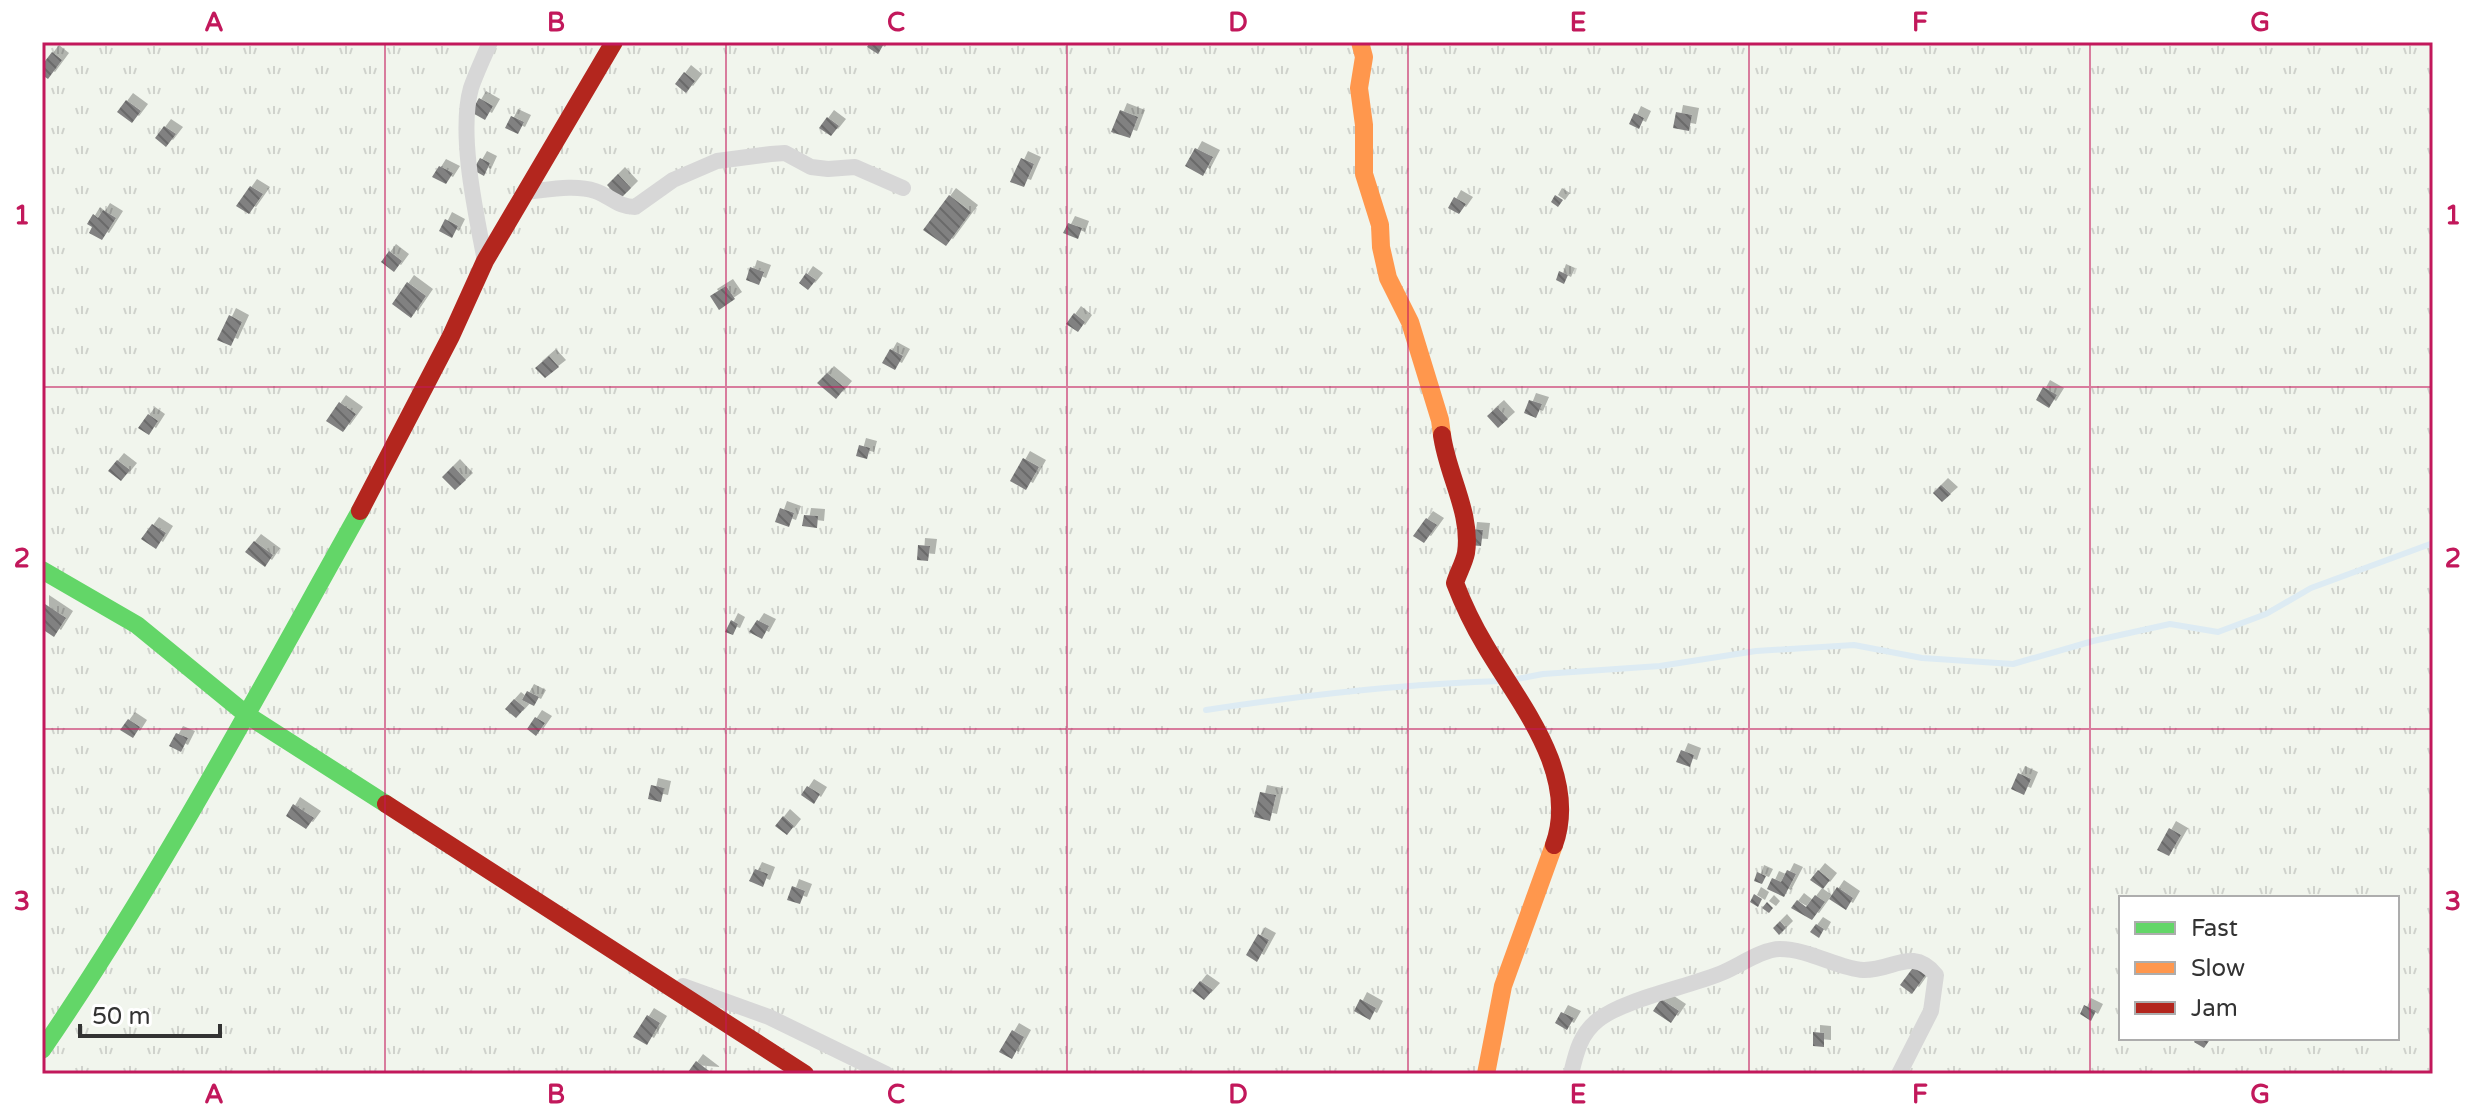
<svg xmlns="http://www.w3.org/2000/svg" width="2475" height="1116" viewBox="0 0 2475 1116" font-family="'Varela Round',sans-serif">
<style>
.grass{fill:url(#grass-tufts);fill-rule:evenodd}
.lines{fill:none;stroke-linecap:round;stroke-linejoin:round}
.stream{stroke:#ddebf3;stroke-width:6}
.building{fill:url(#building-back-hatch);filter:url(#shadow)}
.street{stroke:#d7d7d7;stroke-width:16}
.fast{stroke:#63d668;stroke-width:18}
.slow{stroke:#ff974d;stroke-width:18}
.jam{stroke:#b3261e;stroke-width:18}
.grid{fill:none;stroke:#c2185b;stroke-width:2;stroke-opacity:0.55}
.neatline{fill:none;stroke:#c2185b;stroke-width:3}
.grid-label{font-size:26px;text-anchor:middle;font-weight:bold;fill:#c2185b}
</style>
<defs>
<pattern id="grass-tufts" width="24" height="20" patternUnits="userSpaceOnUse" patternTransform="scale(2)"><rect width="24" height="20" fill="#f1f5ed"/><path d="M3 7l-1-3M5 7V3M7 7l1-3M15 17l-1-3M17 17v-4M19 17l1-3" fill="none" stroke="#cfd2cc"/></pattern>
<pattern id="building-back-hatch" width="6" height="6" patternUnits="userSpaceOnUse" patternTransform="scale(2)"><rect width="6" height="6" fill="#818181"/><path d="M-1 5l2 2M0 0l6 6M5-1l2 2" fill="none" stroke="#6a6a6a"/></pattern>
<filter id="shadow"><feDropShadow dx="7" dy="-7" stdDeviation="0" flood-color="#0004"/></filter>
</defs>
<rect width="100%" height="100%" fill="#fff"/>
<path class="grass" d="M42,42H2433V1074H42ZM2121,898H2397V1038H2121Z"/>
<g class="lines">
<path class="stream" d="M1512,680L1543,674L1660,666L1756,651L1854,645L1922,658L2013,664L2093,641L2170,624L2218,632L2266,614L2311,588L2433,543
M1206,710C1304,695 1403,684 1501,681"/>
</g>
<path class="building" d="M870,42H885L878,54L867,47Z
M52,52L62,60L48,79L42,75V65Z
M684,72L695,81L686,93L675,84Z
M479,98L493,106L485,120L471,112Z
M126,100L141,111L132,123L117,112Z
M1120,110L1138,117L1130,138L1111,132Z
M1676,112L1692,115L1689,131L1673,128Z
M1634,113L1644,118L1639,129L1629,124Z
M511,116L524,122L518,134L505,128Z
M827,117L839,126L831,136L819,128Z
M164,126L176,134L166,147L155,138Z
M1195,148L1213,157L1203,176L1185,166Z
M480,158L490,163L484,176L473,170Z
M1021,158L1034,164L1024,187L1010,182Z
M439,166L453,173L446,184L432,177Z
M618,174L631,188L620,199L607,185Z
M250,186L263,194L249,214L236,206Z
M949,195L971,212L946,246L923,230Z
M1555,195L1563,200L1558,207L1551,202Z
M1454,197L1466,204L1459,214L1448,208Z
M103,210L116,218L102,240L89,233L92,227L87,224L93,214L98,218Z
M445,219L458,226L452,238L439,231Z
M1068,223L1082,228L1078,239L1063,233Z
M389,251L402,261L394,272L381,262Z
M750,267L764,272L759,285L746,280Z
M1559,271L1568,275L1564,284L1556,280Z
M806,273L816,280L808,290L799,283Z
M407,282L426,296L411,318L392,304Z
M726,286L735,299L719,310L710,296Z
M1074,313L1085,322L1078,332L1066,324Z
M229,315L242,322L231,346L217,340Z
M890,349L903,356L895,370L882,363Z
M549,356L559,367L545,378L535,368Z
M827,373L845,388L836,399L817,383Z
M2043,387L2057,395L2049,408L2036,400Z
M1529,400L1542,404L1536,418L1524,413Z
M339,402L356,414L343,432L326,421Z
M1497,407L1508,419L1498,428L1487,416Z
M148,414L158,421L149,435L138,428Z
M859,445L870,448L867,459L856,456Z
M1023,458L1039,467L1026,490L1010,481Z
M117,460L130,470L121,481L108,471Z
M453,466L466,480L455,490L442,477Z
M1941,485L1951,494L1942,502L1933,493Z
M780,508L794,513L789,527L775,522Z
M804,515L818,516L817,528L802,526Z
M1426,518L1437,525L1424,543L1413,536Z
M152,524L166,533L156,549L141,539Z
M1470,529L1483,530L1481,546L1468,545Z
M254,541L273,555L265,567L245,552Z
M918,545L930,546L928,561L917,560Z
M42,602L66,618L54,637L42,629Z
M731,620L738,624L733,635L725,632Z
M757,620L769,626L762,639L749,632Z
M527,691L539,697L534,706L522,700Z
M514,699L525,708L516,718L505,709Z
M535,717L545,723L536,736L527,729Z
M128,719L140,727L133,738L120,730Z
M176,733L188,738L181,752L169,746Z
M1681,750L1694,755L1690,767L1676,762Z
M2018,773L2031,779L2024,795L2011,789Z
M651,785L664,788L661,802L648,799Z
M807,786L820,794L814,804L801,795Z
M1260,792L1276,795L1270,821L1254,817Z
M293,804L314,818L306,829L286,816Z
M783,816L794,826L787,835L775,826Z
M2169,828L2181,835L2169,856L2157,850Z
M755,869L768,874L763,887L749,881Z
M1787,870L1796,874L1784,897L1767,889L1772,878L1781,882Z
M1818,870L1830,880L1823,889L1810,880Z
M1757,872L1766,876L1762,884L1754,881Z
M792,886L805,891L800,904L787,900Z
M1837,887L1853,898L1846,910L1829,899Z
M1754,894L1762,899L1758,907L1750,902Z
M1815,895L1825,902L1812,920L1791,908L1797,900L1806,907Z
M1767,902L1773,908L1769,913L1762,908Z
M1780,921L1786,928L1779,935L1773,928Z
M1816,924L1824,929L1819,938L1810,932Z
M1258,934L1269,940L1257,962L1246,955Z
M1915,965L1927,973L1912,994L1900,985Z
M1200,981L1213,990L1204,1000L1192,991Z
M1360,999L1376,1008L1370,1020L1354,1011Z
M1661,999L1679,1011L1671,1023L1653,1011Z
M2084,1005L2096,1011L2091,1021L2080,1014Z
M1561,1012L1574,1018L1567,1030L1555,1023Z
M647,1015L660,1023L647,1045L633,1037Z
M1012,1030L1024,1037L1012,1059L999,1052Z
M1813,1032L1824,1033V1047L1813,1046Z
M2197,1038H2211L2204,1048L2194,1042Z
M696,1061L713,1074L688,1072Z"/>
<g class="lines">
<path class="street" d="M526,192C547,190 575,184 595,191C610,196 618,207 635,207L673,180L717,161L771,154L785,153L811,167L828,169L855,167L903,188
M485,261C476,214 458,134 471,88C476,73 484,57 490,42
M683,986L769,1017L886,1074
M1571,1074C1576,1053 1580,1034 1598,1020C1624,999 1689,987 1724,972C1740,965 1763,949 1780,949C1809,949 1839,969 1863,970C1893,971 1912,946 1936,975L1931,1011L1899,1074"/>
<path class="fast" d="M42,570L137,625L247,715L386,804
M42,1050C160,878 258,693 360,511"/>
<path class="slow" d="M1360,42L1364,57L1359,88L1364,125V174L1380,225L1381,247L1388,278L1410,322L1440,420L1442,435
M1486,1074L1503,986L1554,845"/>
<path class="jam" d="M1442,435C1447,474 1472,513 1466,553C1464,563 1458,573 1455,583C1463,604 1473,625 1485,645C1518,702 1580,773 1554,845
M360,511L451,336L485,261L614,42
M386,804L805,1074"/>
</g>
<path class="grid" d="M385,42V1074M726,42V1074M1067,42V1074M1408,42V1074M1749,42V1074M2090,42V1074M42,387H2433M42,729H2433"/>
<rect width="2475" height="1116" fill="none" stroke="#ffffff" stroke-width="88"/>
<rect x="2119" y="896" width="280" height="144" fill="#ffffff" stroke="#adadad" stroke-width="2"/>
<rect x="2135" y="922" width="40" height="12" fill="#63d668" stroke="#adadad" stroke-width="2"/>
<text x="2191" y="936" font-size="24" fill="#333333">Fast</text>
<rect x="2135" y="962" width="40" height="12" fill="#ff974d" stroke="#adadad" stroke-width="2"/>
<text x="2191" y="976" font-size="24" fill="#333333">Slow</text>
<rect x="2135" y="1002" width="40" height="12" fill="#b3261e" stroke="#adadad" stroke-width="2"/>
<text x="2191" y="1016" font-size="24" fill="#333333">Jam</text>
<path d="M80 1024v12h140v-12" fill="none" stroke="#333333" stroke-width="4"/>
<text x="92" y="1024" font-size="24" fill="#333333" stroke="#ffffff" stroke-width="6" paint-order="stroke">50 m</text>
<rect x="44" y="44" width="2387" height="1028" class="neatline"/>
<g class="grid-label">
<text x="214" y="31">A</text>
<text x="556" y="31">B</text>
<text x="896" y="31">C</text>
<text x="1238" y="31">D</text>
<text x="1578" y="31">E</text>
<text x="1920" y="31">F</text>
<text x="2260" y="31">G</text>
<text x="22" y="224">1</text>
<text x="2453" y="224">1</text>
<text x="22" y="567">2</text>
<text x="2453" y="567">2</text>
<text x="22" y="910">3</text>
<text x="2453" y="910">3</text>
<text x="214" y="1103">A</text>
<text x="556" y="1103">B</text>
<text x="896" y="1103">C</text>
<text x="1238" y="1103">D</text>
<text x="1578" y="1103">E</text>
<text x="1920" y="1103">F</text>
<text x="2260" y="1103">G</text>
</g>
</svg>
